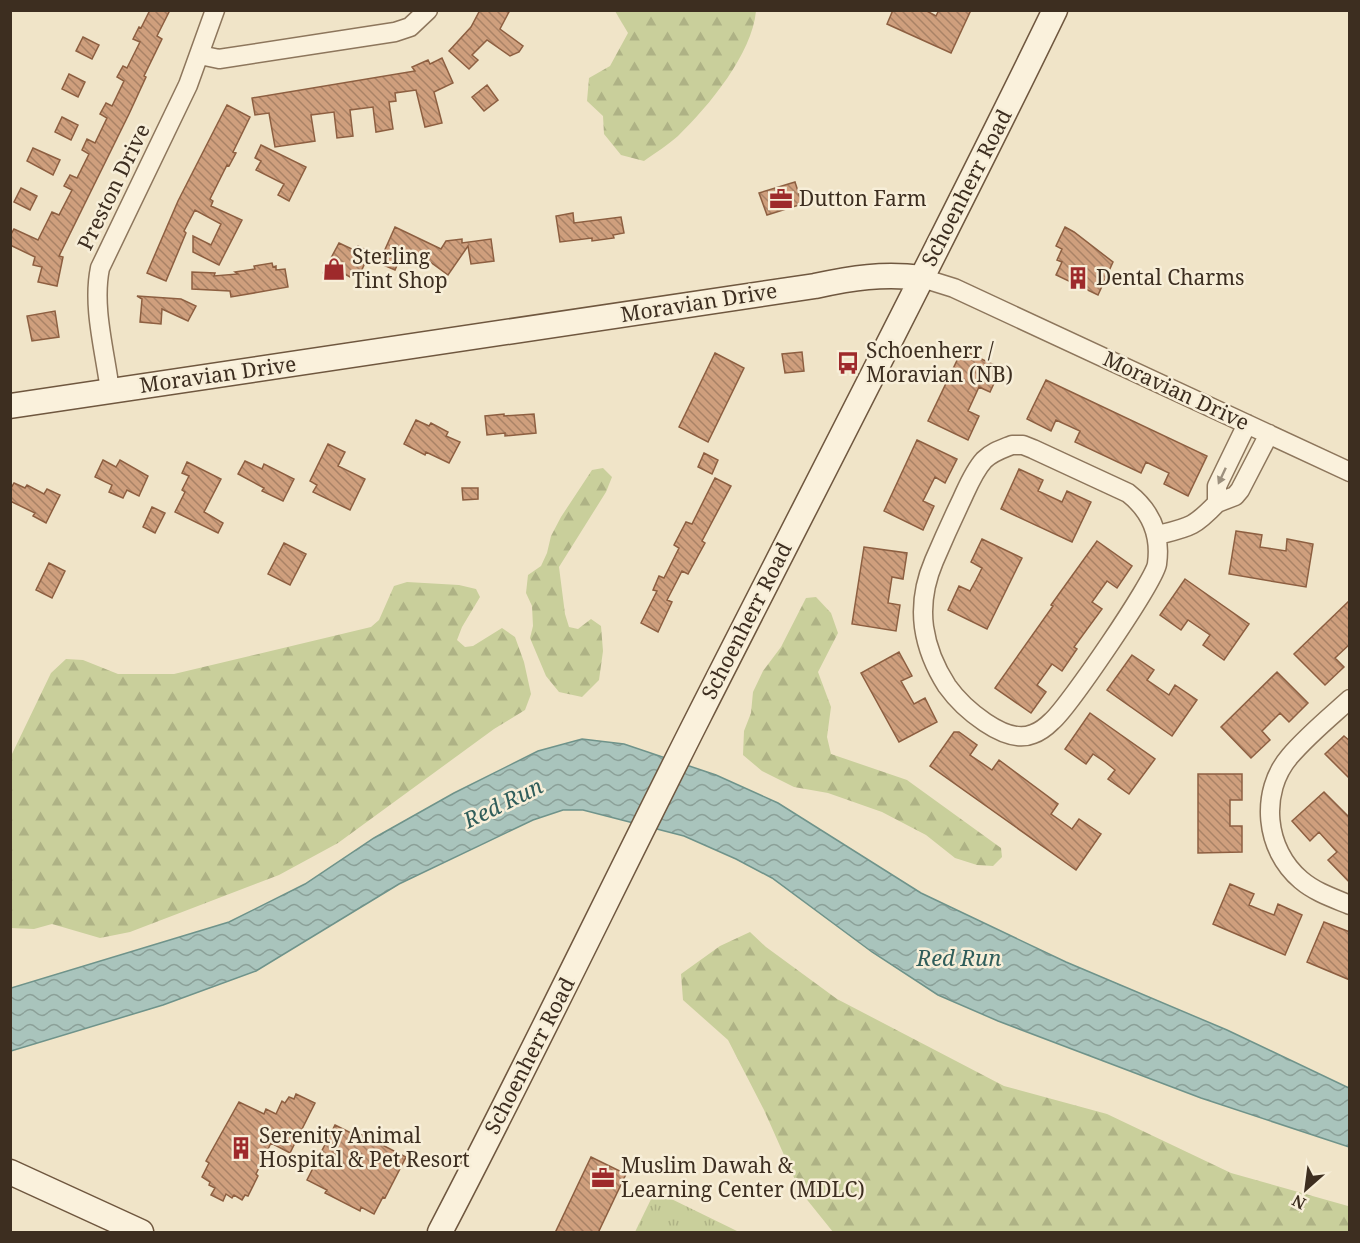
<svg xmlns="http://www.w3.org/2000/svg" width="1360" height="1243" viewBox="0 0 1360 1243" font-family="'Noto Serif',serif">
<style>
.grass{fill:url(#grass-tufts)}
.forest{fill:url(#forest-firs)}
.water{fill:url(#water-waves);stroke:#6f938a;stroke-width:1.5}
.building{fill:url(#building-back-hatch);stroke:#8d5f41;stroke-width:1.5}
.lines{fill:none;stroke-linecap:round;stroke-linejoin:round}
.street-casing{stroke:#8d765c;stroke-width:21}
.secondary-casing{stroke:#6f573f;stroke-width:27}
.street{stroke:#faf1dc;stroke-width:18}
.secondary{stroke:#faf1dc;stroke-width:24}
.oneway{fill:#9c907e}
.labels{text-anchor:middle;stroke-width:5;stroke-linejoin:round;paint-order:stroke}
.street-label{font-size:21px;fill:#3d2e20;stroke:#f7eed8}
.poi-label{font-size:21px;fill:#3d2e20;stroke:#f7eed8;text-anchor:start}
.water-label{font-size:22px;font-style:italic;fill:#2f5d5a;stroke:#f7eed8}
</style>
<defs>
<pattern id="grass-tufts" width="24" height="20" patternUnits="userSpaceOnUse" patternTransform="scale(1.5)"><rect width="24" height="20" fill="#c9cf9b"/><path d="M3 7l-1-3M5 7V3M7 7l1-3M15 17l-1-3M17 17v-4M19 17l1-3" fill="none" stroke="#aeb285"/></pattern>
<pattern id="forest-firs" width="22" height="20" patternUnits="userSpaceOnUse" patternTransform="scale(1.5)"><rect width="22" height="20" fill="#c9cf9b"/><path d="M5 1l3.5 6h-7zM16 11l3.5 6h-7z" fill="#aeb285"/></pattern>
<pattern id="water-waves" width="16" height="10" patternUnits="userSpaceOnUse" patternTransform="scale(1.5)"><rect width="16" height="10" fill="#a9c4bc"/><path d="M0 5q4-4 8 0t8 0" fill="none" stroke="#8ba098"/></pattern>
<pattern id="building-back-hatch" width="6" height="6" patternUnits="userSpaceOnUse" patternTransform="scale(1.5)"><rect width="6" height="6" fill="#cf9f7d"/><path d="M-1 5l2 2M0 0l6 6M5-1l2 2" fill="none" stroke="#a98266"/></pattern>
</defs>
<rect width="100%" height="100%" fill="#f0e4c8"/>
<path class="grass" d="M655,1191L737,1231L739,1232H635Z"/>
<path class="forest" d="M615,11H756C752,54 709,106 678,136C668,145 655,153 644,161L621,155L604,134L603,116L587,101L589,78L610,66L628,33Z
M603,468L612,477L606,492L559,567L565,614L569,627L578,629L591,619L601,626L603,651L599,680L582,697L559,692L546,676L530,638L533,626L532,606L526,593L528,575L541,566L547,553L551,536L561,517L592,470Z
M407,582L459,585L476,589L480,597L462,627L457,640L465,647L473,646L502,628L515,637L524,662L531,694L525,710L494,729L338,843L279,875L130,932L100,938L52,924L34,929L11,928V756L51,673L66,659L83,660L118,674H174L371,627L379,620L394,586Z
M816,597L831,613L838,633L818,672L831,707L827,737L831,754L907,780L1001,848L1002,857L993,866L977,865L955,858L926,835L882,812L828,793L794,787L762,771L743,755L744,731L751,713L753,692L763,671L781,647L806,598Z
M750,932L766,947L837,999L1004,1086L1107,1114L1231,1173L1348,1206L1349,1207V1232H833L800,1191L764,1110L728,1040L683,1000L681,974L720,946Z"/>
<path class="water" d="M582,739L624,744L716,775L778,803L921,893L1066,962L1227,1030L1349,1088V1147L1201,1098L998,1021L938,995L872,952L772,878L736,859L684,836L583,810H563L533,820L399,884L256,971L163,1005L11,1051V988L229,922L305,884L374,838L454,793L538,751Z"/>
<path class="building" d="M150,10H170L157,36L162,39L144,76L146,77L129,114L59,256L63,257L57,286L38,282L42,267L33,265L35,257L10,245V236L14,229L38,240L52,212L59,215L72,190L64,186L70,175L77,178L89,154L82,150L87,139L95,143L107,118L100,114L106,103L112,106L124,81L117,77L123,66L127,68L140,42L133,39L139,27L141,28Z
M480,10H510L500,29L523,46L519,52L510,56L487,40L472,55L478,60L469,69L449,51L471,27Z
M893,10H925L936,16L939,10H971L951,53L887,24Z
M83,37L99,45L92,59L76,51Z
M442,58L453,83L434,92L442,123L425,127L416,90L395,93L396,101L389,102L393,129L376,132L373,107L350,110L353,136L337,138L334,112L311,115L315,141L275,147L269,113L255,115L252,98L415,71L412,67L428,60L430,64Z
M69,74L85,82L78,97L62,89Z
M487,85L498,100L484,111L472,97Z
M227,105L250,117L233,152L236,153L229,166L227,165L210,199L213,201L211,206L242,220L219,265L193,252V236L211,245L221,224L195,210L184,231L186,233L166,281L147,273L178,201Z
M62,117L78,125L71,140L55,132Z
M261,145L306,167L289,201L278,195L284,184L256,170L261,161L255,158Z
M33,148L60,160L53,175L27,161Z
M795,182L802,204L767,215L759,193Z
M21,188L37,196L30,210L14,202Z
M573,213L574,223L621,217L624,233L613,235L614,238L592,241V238L560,242L556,216Z
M395,227L441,249L446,241L462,239V243L491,239L494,261L471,264L468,246L448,275L422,256L418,264L401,256L395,270L379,263Z
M1065,227L1074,232L1113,262L1098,295L1056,275L1062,262L1057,260L1062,249L1056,246Z
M339,243L356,251L358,246L370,252L359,276L352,273L350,277L341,272L337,280L323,273Z
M272,263L273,267L276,266V270L285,269L288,287L231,297L230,291L192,289V272L215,273L214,276L238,274L235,272L255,269L254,266Z
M137,296L181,299L196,306L188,321L162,309L161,324L140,322L142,299Z
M55,311L59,337L32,341L27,316Z
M962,350L1001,368L990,392L979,387L968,411L979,416L968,440L928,421Z
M802,352L804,371L785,373L782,354Z
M715,353L744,368L708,442L679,427Z
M1046,380L1207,456L1188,496L1164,484L1169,473L1146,462L1141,473L1075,442L1080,431L1056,420L1051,431L1027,419Z
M504,414V416L534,414L536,433L505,436V433L487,435L485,416Z
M416,420L429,426L431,423L448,432L446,436L460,442L449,463L426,452L425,455L404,444Z
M917,440L957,459L945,483L935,477L923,501L934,506L923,530L884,511Z
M328,444L345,452L338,466L365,479L350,510L313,492L317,485L310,481Z
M704,453L718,460L712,474L698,467Z
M103,460L116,467L120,460L148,476L139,496L127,490L123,498L109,492L112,485L95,477Z
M245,461L262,469L264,464L294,479L283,501L262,491L264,488L238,474Z
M187,462L221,479L204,512L223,523L218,533L175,512L185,492L182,490L189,476L182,473Z
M1019,469L1043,480L1038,491L1062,502L1067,491L1091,502L1072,542L1001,509Z
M715,478L731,486L702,541L705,543L688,574L682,571L667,600L672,602L658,632L641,623L657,591L653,590L659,576L664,578L679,548L674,545L686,522L692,524Z
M14,483L25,488L27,485L44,494L47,489L60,495L46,523L33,516L35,513L10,501V490Z
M462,488H478V499L463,500Z
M152,507L165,513L155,533L143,527Z
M1236,531L1262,535L1260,547L1286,551L1287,539L1313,544L1306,587L1229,574Z
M982,539L1022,558L987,629L948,610L959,586L970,591L976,580L982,568L971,562Z
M1097,541L1132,566L1117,588L1107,581L1092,602L1102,609L1074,647L1077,649L1062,671L1052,664L1037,685L1046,692L1031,713L995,688L1053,606L1051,605Z
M284,543L306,554L290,585L268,574Z
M864,547L907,553L903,579L892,577L888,603L900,605L896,631L852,624Z
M49,563L65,571L52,598L36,590Z
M1185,579L1249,624L1224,660L1203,645L1210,635L1188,620L1181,630L1160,615Z
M1350,600V644L1335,658L1344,667L1325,685L1294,654Z
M899,652L912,676L901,681L914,704L925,698L937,722L899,742L861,673Z
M1132,655L1154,670L1147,680L1169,695L1175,685L1197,700L1172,736L1107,690Z
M1277,672L1308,703L1289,722L1280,713L1262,731L1270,740L1251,758L1221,727Z
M1090,713L1155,759L1129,794L1108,779L1115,770L1105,762L1093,754L1086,764L1065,749Z
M954,732H959L977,745L970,755L992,770L999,760L1058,804L1051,814L1061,821L1072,829L1079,819L1101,834L1076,870L930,766Z
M1344,736L1350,741V779L1325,754Z
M1198,774H1242V800H1230V826H1242V852L1198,853Z
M1324,792L1350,818V883L1328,860L1337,852L1319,832L1310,841L1292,821Z
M1230,884L1254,894L1249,905L1261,910L1274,915L1278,904L1302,915L1285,955L1213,924Z
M1324,922L1350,932V980L1307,962Z
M296,1094L315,1103L290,1153L271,1143L256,1174L258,1176L248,1196L245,1195L242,1200L234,1195L232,1198L226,1194L223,1201L211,1195L215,1188L209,1185L210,1182L202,1177L209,1163L206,1161L239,1102L264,1114L266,1109L276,1114L282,1101L285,1103L289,1097L294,1099Z
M335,1125L355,1135L357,1132L406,1157L385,1198L383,1197L374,1214L361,1207L360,1211L325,1193L327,1190L307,1180Z
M591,1157L626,1174L598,1233H555Z"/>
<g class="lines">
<g class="street-casing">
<path id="street" d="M200,55L219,59L395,32L410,27L428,10
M922,278L954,288L1350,472
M110,391C105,351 92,307 100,268L188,85L215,10
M1247,424L1217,486V503L1235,496L1240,490L1269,434
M1012,445H1023L1033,449L1128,493C1151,511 1161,535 1157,564C1154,582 1069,706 1052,721C1047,726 1039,732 1033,734C1005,746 962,707 947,686C936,669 927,648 924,627C921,604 925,582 934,561C943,540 952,520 962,499C968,486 974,471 984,460C992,452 1002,449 1012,445Z
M1158,535C1190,527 1194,527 1217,503
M1350,699C1330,717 1308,735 1290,756C1259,792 1265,850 1301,880C1315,892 1333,898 1350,905"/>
</g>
<g class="secondary-casing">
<path id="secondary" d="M10,406L815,286C852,278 883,273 922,278
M10,1172L141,1232
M440,1232C529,1062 612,888 699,716C818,481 940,247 1055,10"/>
</g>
<use href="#street" class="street"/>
<use href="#secondary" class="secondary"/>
</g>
<defs><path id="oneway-solid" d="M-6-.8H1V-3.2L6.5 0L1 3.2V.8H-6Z" transform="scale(1.5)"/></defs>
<use class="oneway" href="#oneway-solid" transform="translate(1222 476) rotate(115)"/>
<defs>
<g id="office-bare" transform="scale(1.8)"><path d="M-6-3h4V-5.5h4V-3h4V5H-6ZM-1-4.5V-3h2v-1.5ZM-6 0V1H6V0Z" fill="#9e2a2b" stroke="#f7eed8" stroke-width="2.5" paint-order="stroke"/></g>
<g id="shop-bare" transform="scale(1.8)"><path d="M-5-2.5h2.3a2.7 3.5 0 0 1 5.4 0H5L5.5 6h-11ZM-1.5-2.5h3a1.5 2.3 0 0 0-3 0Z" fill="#9e2a2b" stroke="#f7eed8" stroke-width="2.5" paint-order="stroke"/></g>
<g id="building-bare" transform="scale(1.8)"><path d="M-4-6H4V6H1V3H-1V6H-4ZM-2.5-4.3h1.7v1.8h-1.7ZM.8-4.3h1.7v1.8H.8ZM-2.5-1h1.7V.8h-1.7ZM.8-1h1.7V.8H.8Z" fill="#9e2a2b" stroke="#f7eed8" stroke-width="2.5" paint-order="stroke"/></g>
<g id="bus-bare" transform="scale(1.8)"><path d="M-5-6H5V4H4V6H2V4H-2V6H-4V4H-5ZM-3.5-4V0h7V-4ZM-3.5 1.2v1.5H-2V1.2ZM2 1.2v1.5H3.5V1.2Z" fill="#9e2a2b" stroke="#f7eed8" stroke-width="2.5" paint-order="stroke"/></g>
</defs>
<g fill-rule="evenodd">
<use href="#office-bare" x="781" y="199"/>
<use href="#shop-bare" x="334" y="269"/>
<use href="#building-bare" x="1078" y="278"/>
<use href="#bus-bare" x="848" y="363"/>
<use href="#building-bare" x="241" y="1148"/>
<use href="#office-bare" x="603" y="1178"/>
</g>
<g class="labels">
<g class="street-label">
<text transform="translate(114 187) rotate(-64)" y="7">Preston Drive</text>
<text transform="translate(967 188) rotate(-63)" y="7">Schoenherr Road</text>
<text transform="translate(699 303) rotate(-9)" y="7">Moravian Drive</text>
<text transform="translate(218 375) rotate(-8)" y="7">Moravian Drive</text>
<text transform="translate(1176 391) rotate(25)" y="7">Moravian Drive</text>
<text transform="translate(747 621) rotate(-63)" y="7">Schoenherr Road</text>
<text transform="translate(530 1056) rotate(-63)" y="7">Schoenherr Road</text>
</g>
<g class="poi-label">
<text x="799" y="206">Dutton Farm</text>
<text x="352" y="264">Sterling<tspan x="352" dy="24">Tint Shop</tspan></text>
<text x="1096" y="285">Dental Charms</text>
<text x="866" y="358">Schoenherr /<tspan x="866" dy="24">Moravian (NB)</tspan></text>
<text x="259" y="1143">Serenity Animal<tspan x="259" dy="24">Hospital &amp; Pet Resort</tspan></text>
<text x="621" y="1173">Muslim Dawah &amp;<tspan x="621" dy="24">Learning Center (MDLC)</tspan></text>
</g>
<g class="water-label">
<text transform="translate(503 803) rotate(-26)" y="8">Red Run</text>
<text x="959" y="966">Red Run</text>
</g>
</g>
<rect width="1360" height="1243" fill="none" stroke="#3d2e20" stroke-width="24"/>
<g transform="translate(1306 1189) rotate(208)" stroke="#f7eed8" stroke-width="4.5" paint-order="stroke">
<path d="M0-4.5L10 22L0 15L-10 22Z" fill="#3d2e20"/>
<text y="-9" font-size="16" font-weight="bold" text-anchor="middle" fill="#3d2e20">N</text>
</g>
</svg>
